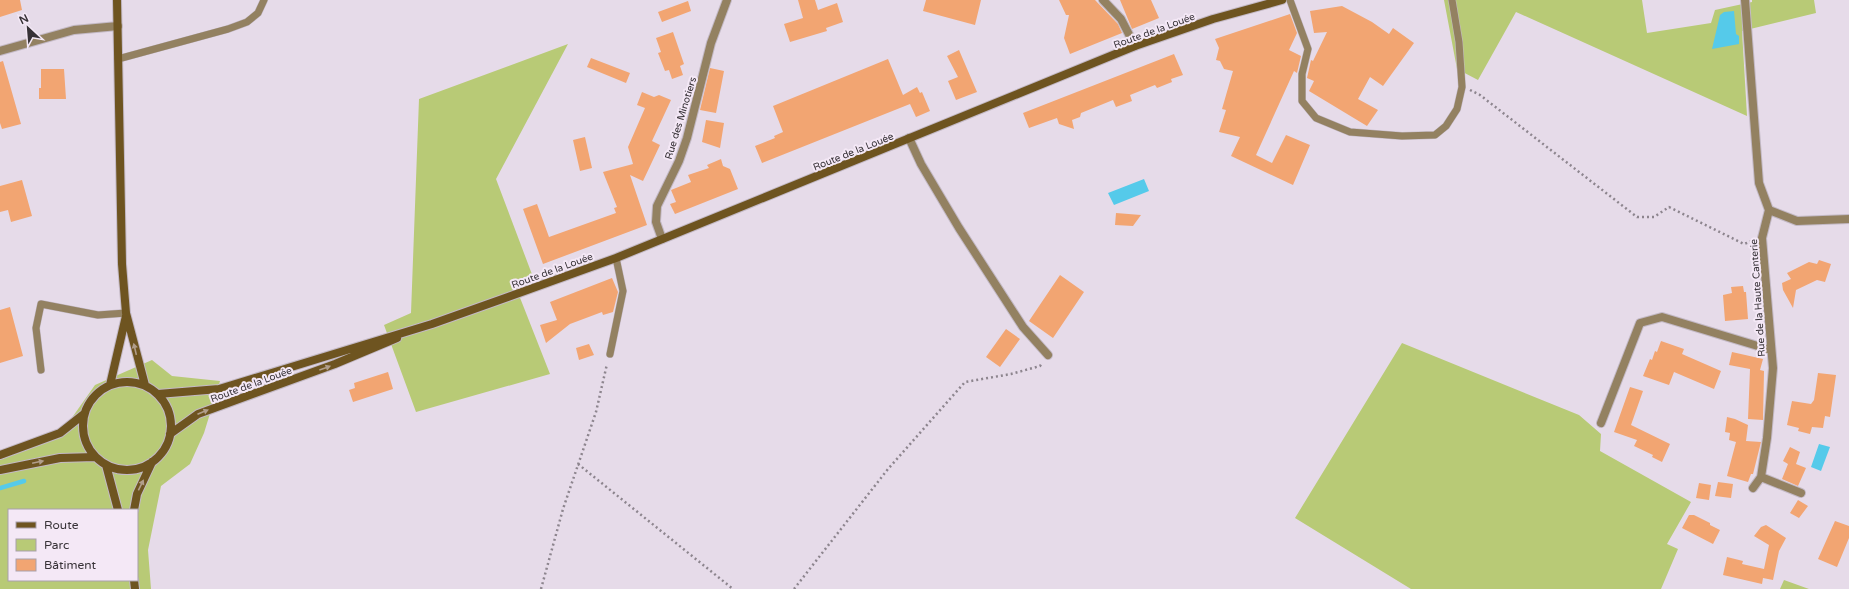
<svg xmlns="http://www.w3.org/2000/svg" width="1849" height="589" viewBox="0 0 1849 589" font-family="'Varela Round',sans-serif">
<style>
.green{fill:#b8ca76;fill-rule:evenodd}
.water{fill:#55caea}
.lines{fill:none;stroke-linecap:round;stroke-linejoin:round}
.stream{stroke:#55caea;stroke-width:4.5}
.building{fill:#f2a572}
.lane-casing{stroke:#c3b9c5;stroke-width:8}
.street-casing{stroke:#c3b9c5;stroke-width:10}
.secondary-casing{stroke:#c3b9c5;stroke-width:10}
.path{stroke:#8d858e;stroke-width:2.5;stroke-dasharray:2 3;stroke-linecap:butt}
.lane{stroke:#938161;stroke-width:7}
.street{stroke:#938161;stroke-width:8}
.secondary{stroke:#6e5420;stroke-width:8}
.oneway{fill:#b19e8b}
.labels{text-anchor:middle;stroke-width:4;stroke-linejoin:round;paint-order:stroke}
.street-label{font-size:10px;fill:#373237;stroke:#f4e8f6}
</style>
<rect width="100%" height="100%" fill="#e6dbe9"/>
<path class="green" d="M1444,0H1642L1647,33L1711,23L1715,10L1752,2V0H1814L1816,13L1742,31L1747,116L1516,12L1478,80L1457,69Z
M568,44L496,179L533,277L515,285L550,374L416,412L384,325L411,313L419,99Z
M1402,343L1579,415L1601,434L1600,451L1691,502L1667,544L1678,549L1661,589H1411L1295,518Z
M152,360L172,376L220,381L204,433L190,464L161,486L148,550L151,589H0V451L64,429L95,385ZM9,510H137V580H9Z
M1784,580L1809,589H1780Z"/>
<path class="water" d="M1734,11L1736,34L1739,36V44L1712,49L1720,15L1724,12Z
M1144,179L1149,191L1114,205L1108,193Z
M1819,444L1830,447L1821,471L1811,467Z"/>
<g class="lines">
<path class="stream" d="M0,488L24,481"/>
</g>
<path class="building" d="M0,0H20L22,10L0,17Z
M798,0H815L818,10L837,3L843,22L826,28L827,31L790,42L784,24L803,18Z
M926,0H981L975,25L923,11Z
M1059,0H1095L1118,24L1122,33L1070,54L1064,38L1069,15H1066Z
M1120,0H1151L1159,18L1132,29Z
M688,1L691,11L662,22L658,12Z
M1342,6L1372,22L1389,34L1393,28L1414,43L1383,86L1370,77L1358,99L1378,110L1367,126L1309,91L1314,81L1307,78L1311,60L1313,61L1327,32L1314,33L1310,11Z
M1290,14L1297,33L1289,50L1301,56L1297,73L1294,71L1256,155L1272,163L1286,135L1310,145L1293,185L1231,156L1240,137L1219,132L1226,110L1222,109L1233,71L1224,69L1220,61L1216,60L1219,48L1215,39Z
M673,32L684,64L680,66L683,75L672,79L669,70L665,71L658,53L661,52L656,38Z
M959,50L977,92L956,100L948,81L958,77L947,56Z
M1174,54L1183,75L1171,79L1172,82L1157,88L1155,85L1130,95L1132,101L1116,107L1113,100L1081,113L1080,117L1072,120L1074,129L1059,124L1057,118L1029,128L1023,113Z
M591,58L630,73L626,83L587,67Z
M888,59L903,95L917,87L920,93L922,92L930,111L916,117L910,104L762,163L755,146L775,138L774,136L783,132L773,106Z
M3,61L21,124L2,129L0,123V62Z
M710,68L724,71L716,113L700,110Z
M41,69H64L66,99H39V88H41Z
M642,92L654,97L659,95L671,100L652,141L660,145L643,181L630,175L647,225L543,264L523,209L537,204L549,237L616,213L614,208L617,207L603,172L633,164L628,147L645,108L637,105Z
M706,120L724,123L720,148L702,142Z
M585,137L592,168L580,171L573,140Z
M721,159L723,166L730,169L738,189L675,214L670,204L676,202L671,190L691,182L688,175L709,168L707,165Z
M22,180L32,216L11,222L8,210L0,212V186Z
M1116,213L1141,215L1133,226L1115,225Z
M1819,260L1831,264L1825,282L1817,280L1796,290L1793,308L1783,290L1782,283L1791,279L1787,273L1809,262L1817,264Z
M1060,275L1084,292L1053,338L1029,321Z
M612,278L618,292L613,312L603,315L602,312L570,324L546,343L540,325L557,320L550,302Z
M1743,286L1744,292H1746L1748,319L1725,321L1723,295L1732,293L1731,287Z
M10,307L23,356L0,363V310Z
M1006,329L1020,339L1000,367L986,357Z
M1661,341L1684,349L1682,354L1721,371L1714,389L1674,372L1669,385L1643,376L1650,359L1652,360L1655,351L1657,352Z
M589,344L594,355L579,360L576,348Z
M1732,352L1763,359L1760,370L1764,371L1763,420L1748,419L1750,369L1729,365Z
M388,372L393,389L353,402L349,390L355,388L354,383Z
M1818,373L1836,375L1830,417L1825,416L1823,428L1812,427L1810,434L1798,431L1799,428L1787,425L1792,401L1811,404L1814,400Z
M1630,387L1643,391L1631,425L1670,444L1662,462L1652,457L1653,455L1634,446L1637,440L1614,432Z
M1727,417L1735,419L1748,425L1746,441L1761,442L1753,474H1751L1748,482L1727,476L1736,442L1729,440L1730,433L1725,432Z
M1790,447L1800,452L1796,464L1806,468L1798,486L1782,479L1788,464L1783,461Z
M1718,482L1733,484L1731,498L1715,496Z
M1699,483L1711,485L1709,500L1696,498Z
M1798,500L1808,506L1799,518L1790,513Z
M1689,515H1694L1710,523V525L1720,530L1713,544L1682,528Z
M1835,521L1849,526V538L1837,567L1818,559Z
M1766,525L1786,538L1779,551L1773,580L1763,578L1762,584L1723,575L1727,557L1743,561L1742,564L1764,569L1769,545L1754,536L1761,527Z"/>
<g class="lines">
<g class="lane-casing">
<path id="lane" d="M1290,0L1308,49L1302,74V101L1316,118L1350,132L1402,136L1435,135L1446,126L1457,109L1462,87L1459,42L1452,0
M118,59L228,29L247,22L258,13L264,0
M610,354L623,291L616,258
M41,370L36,328L41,304L98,315L126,313"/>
</g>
<g class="street-casing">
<path id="street" d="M1103,0L1121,19L1135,46
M1745,0L1759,183L1769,210L1762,238L1773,368L1767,438L1761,477L1753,488
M0,51L74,30L118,26
M909,138L921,164L959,228L1023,327L1048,355
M1769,210L1797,221L1849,219
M662,239L656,222L657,206L679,161L687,138L711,43L727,0
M1601,423L1640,323L1662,317L1771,350
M1761,477L1801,493"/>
</g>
<g class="secondary-casing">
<path id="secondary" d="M117,0L122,264L126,313L145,385
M83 426a44 44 0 1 1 88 0a44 44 0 1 1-88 0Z
M110,385L126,316
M158,394L219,389L432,324L508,297L616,258L1135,46L1213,19L1282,0
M170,434L198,414L335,364L397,338
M0,455L60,433L84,414
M106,465L118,510
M0,470L60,458L95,457
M134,510L137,494L152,462
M134,580L135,589"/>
</g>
<path class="path" d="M1470,90L1480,95L1637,217H1654L1669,207L1744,244L1752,241
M578,464L733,589
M541,589L563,509L596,412L607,364
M794,589L888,469L965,382L1011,374L1040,366L1042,363"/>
<use href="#lane" class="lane"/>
<use href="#street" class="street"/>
<use href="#secondary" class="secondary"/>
</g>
<defs><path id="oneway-solid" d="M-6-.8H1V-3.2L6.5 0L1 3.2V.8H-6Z"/></defs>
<g class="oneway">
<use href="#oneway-solid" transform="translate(135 349) rotate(-103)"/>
<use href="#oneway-solid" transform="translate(325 368) rotate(-20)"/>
<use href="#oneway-solid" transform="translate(203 412) rotate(-23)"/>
<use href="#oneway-solid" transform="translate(38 462) rotate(-12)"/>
<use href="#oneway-solid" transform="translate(141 485) rotate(-64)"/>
</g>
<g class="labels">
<g class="street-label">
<text transform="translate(1154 30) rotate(-20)" y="4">Route de la Louée</text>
<text transform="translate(680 118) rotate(-73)" y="4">Rue des Minotiers</text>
<text transform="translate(853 151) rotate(-22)" y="4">Route de la Louée</text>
<text transform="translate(552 270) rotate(-20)" y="4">Route de la Louée</text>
<text transform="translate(1757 298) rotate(-94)" y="4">Rue de la Haute Canterie</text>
<text transform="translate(251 384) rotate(-20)" y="4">Route de la Louée</text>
</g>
</g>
<rect x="8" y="509" width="130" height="72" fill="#f4e8f6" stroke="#a89faa"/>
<rect x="16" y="522" width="20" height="6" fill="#6e5420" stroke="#a89faa"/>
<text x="44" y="529" font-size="12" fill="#373237">Route</text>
<rect x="16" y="539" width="20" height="12" fill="#b8ca76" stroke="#a89faa"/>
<text x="44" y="549" font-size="12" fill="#373237">Parc</text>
<rect x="16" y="559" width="20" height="12" fill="#f2a572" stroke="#a89faa"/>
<text x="44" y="569" font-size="12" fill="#373237">Bâtiment</text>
<g transform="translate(28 28) rotate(334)" stroke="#f4e8f6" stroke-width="3" paint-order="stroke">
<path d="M0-3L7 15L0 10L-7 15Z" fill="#373237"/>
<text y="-6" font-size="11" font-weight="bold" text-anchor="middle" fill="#373237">N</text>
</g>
</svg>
